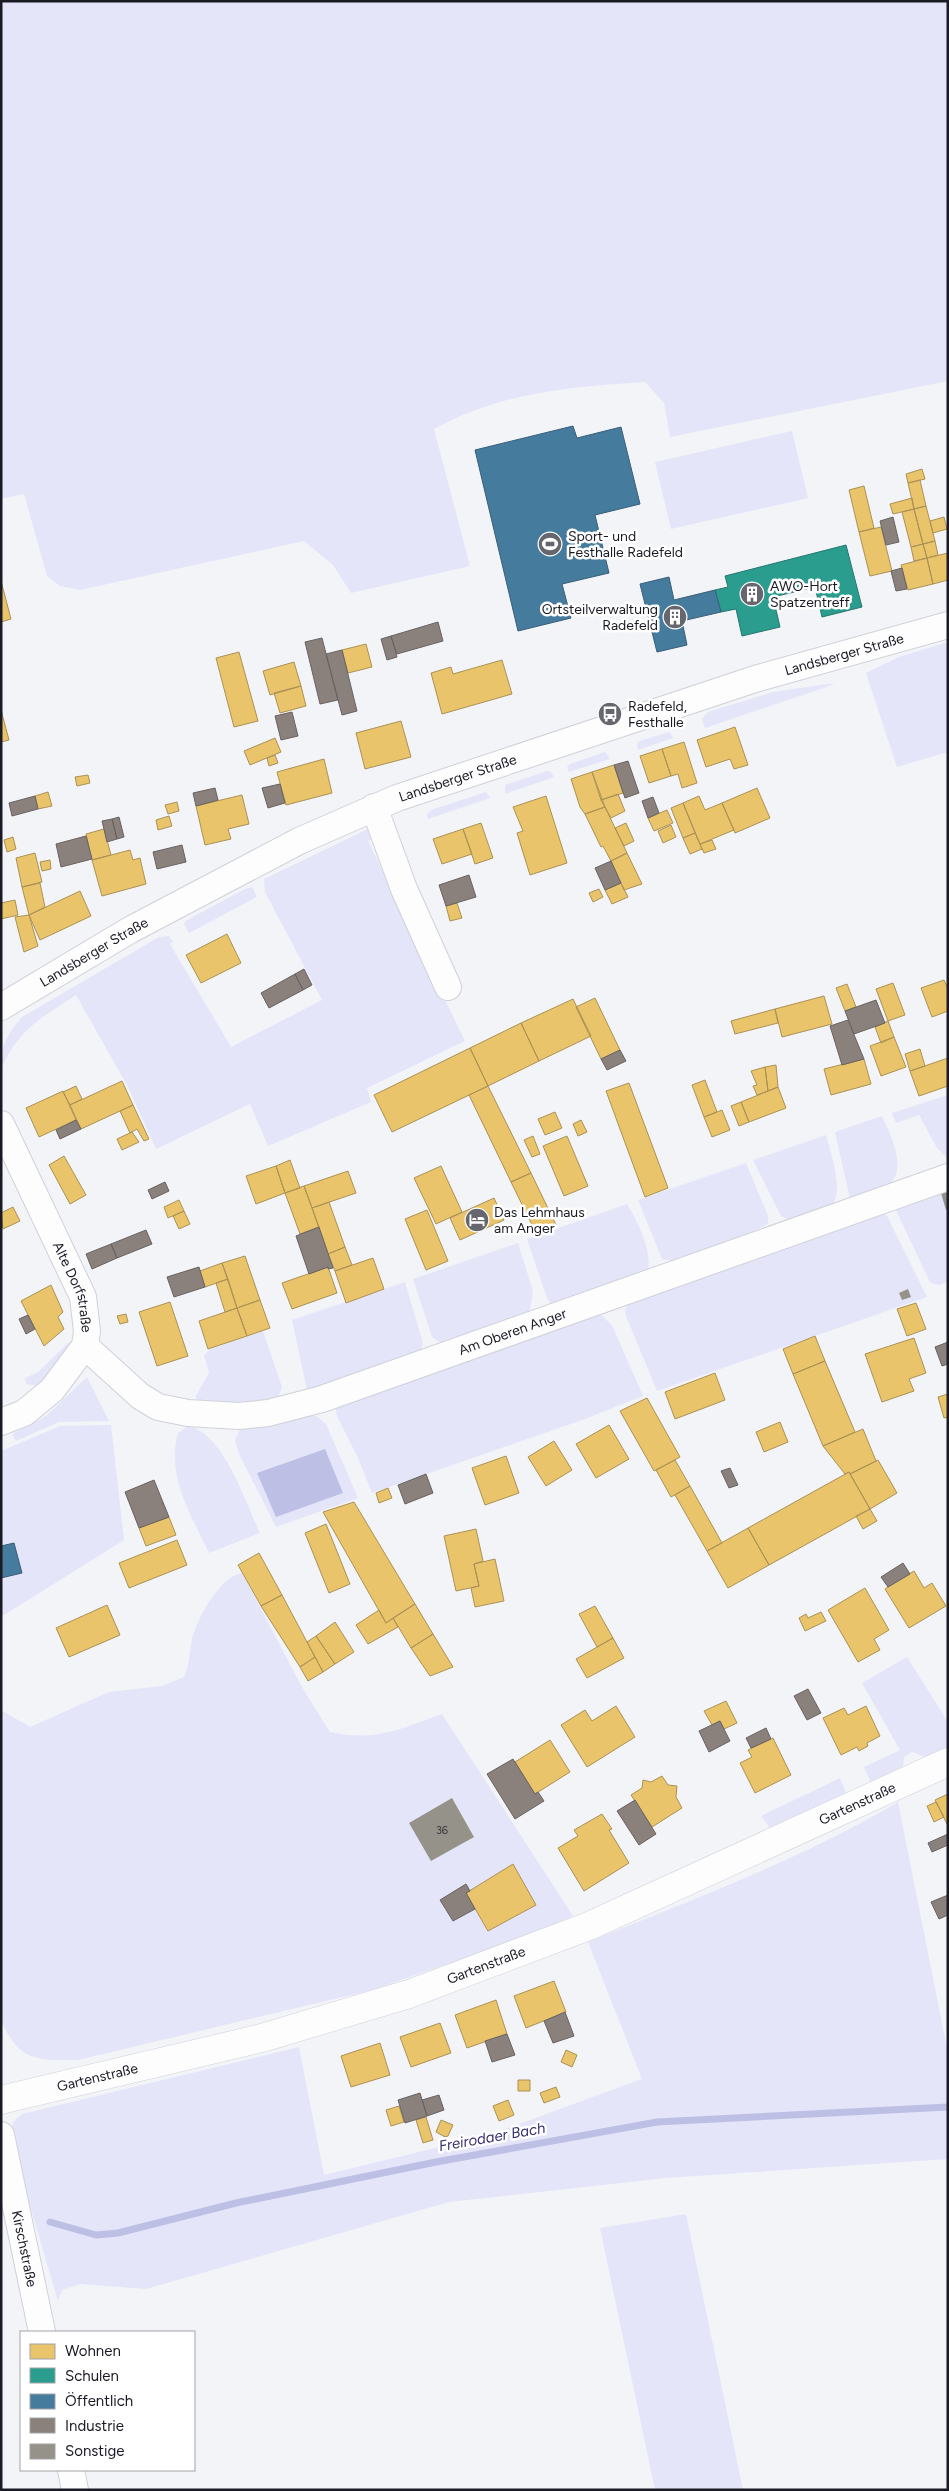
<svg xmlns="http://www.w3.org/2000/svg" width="949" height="2491" viewBox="0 0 949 2491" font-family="Figtree,sans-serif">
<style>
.green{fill:#e4e5f9}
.water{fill:#bebfe4}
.homes{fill:#e9c46a;stroke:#ab9155}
.schools{fill:#2a9d8f;stroke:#25766f}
.public{fill:#457b9d;stroke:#385e79}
.industry{fill:#8a817c;stroke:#686262}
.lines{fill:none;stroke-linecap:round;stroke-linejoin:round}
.stream{stroke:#bebfe4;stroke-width:7}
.building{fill:#959289}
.minor-casing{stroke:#d0d1d9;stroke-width:28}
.major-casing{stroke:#d0d1d9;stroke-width:29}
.minor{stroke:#fdfdfe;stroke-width:26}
.major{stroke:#fdfdfe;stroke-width:28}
.labels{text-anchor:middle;stroke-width:5;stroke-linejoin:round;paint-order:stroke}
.number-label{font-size:11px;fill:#39383e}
.poi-label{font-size:14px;fill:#1a1a25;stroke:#fff;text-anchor:start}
.street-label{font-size:14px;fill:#1a1a25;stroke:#fff}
.water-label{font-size:15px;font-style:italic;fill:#37306f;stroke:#fff}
</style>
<rect width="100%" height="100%" fill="#f3f4f8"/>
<path class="green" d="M1,1H948V381L670,437L664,403L645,382C570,387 501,392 434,429L470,566L351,593L333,565L304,541L80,590L60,586L47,576L24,494L1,499Z
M792,431L808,498L671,529L655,462Z
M948,642V752L897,767L866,673L899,657Z
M827,684H835L705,728L702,719L708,712L773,692Z
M669,732L673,738L638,750L637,744L640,741Z
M605,752L610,759L569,772L567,767L570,764Z
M547,771H550L554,777L505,794V785Z
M486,792L490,798L428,819L427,814L431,810Z
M370,828L379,836L368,841L465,1041L367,1088L371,1102L268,1146L250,1104L156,1149L128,1087L76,995C43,1017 20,1028 3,1065L1,1064C1,1044 9,1032 22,1017L159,937L169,936L173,942L170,944L231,1047L322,1000L265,892L264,879Z
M252,887L257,897L189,933L184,924L187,920L245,889Z
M948,1095V1159L937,1148L919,1115L896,1123L892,1113Z
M882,1116C890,1135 909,1168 888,1186C879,1193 861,1196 850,1199L835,1132Z
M826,1135C830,1151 846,1195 830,1206C820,1214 801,1216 789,1220L781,1216L753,1160Z
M746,1163L768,1216V1224L749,1234L674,1261L662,1259L638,1200Z
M948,1183V1282L939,1285L931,1283L929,1280L894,1206Z
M627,1204C637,1221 652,1249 648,1270L551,1304L547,1298L527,1239Z
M882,1212L887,1216L927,1297L657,1391L626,1316L625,1312L629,1300Z
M518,1243L533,1291L530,1310L521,1318L444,1345L432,1337L413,1279Z
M405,1282L423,1343L421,1350L408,1358L307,1390L292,1320Z
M587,1314L601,1315L612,1325L643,1396L585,1419L372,1493L358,1458L337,1416L335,1405Z
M263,1331L282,1387C280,1393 278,1400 271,1403C254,1410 217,1402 197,1401L196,1396L209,1373L204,1355L211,1349Z
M70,1341L58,1366L37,1386L26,1384L25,1378L38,1372Z
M87,1377L109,1421L59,1422L16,1441L12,1434L46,1416Z
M308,1414L318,1417L326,1424L358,1498L276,1527L239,1454L235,1440L239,1431L249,1426Z
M111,1425L124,1540L1,1617V1451L60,1426Z
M188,1426C223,1432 246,1503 260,1533L209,1553C191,1514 166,1477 178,1433Z
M242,1573L303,1689L330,1732C376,1742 400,1729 442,1714L573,1916L534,1934L372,1990L78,2060C37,2060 21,2063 1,2021V1710L30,1727L109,1692L162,1686L184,1677C190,1663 189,1654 192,1639C197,1619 220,1576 242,1573Z
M907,1657L948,1722V1747L925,1757L912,1752L904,1757L903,1767L871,1783L864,1767L900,1750L862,1683Z
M840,1778L846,1793L775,1826L770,1828L761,1816Z
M898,1802L948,2053V2159L666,2178L449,2202L146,2289L80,2284L62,2290L58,2301L28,2199L12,2130L13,2122L22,2114L299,2047L324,2175L489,2135L642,2079L588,1942C691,1900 802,1859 898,1802Z
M686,2214L743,2490H655L600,2228Z"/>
<path class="water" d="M325,1449L343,1493L276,1517L257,1473Z"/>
<path class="homes" d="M922,469L925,479L908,483L906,474Z
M920,480L926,506L914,509L908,483Z
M864,486L874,528L859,532L849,490Z
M912,498L914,509L893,514L890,504Z
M926,506L935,541L923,544L914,509Z
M914,509L923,544L911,547L902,512Z
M944,517L947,529L933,533L930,521Z
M881,527L892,571L870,576L859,532Z
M935,541L938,555L927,558L923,544Z
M923,544L927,558L914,561L911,547Z
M948,553V580L933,584L927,558Z
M927,558L933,584L908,590L901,565Z
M1,581L11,619L1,622Z
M366,644L372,667L348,673L342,650Z
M239,652L258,721L234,727L216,658Z
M502,660L512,694L442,714L431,673L451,667L453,674Z
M294,662L301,686L270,695L263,671Z
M301,686L306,706L280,713L274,693Z
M1,710L9,740L1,742Z
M401,721L411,757L365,769L356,733Z
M735,727L748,765L734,769L730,759L706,767L697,740Z
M275,738L281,752L250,765L244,751Z
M684,742L697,783L682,788L678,774L671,776L662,749Z
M662,749L671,776L649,783L640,756Z
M275,755L278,763L269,766L267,758Z
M324,759L332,793L286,805L277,772Z
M614,765L623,793L601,800L592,772Z
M592,772L605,807L585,814L580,807L571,779Z
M88,775L90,783L77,786L75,777Z
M757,788L770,818L735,833L722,803Z
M48,792L52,806L38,809L35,796Z
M618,794L625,811L611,818L601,800Z
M242,795L249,824L228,829L231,839L205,845L196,806Z
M546,796L567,863L530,875L517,833L523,831L513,807Z
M699,796L705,810L722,803L734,830L700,844L683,803Z
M177,802L179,811L168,814L165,805Z
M683,803L695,833L683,838L671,808Z
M605,807L627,853L611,861L603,846L601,847L585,814Z
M667,810L673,823L654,831L648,818Z
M169,816L172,826L158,830L156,820Z
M481,823L493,858L475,864L463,829Z
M626,823L634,841L624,846L615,828Z
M671,825L676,837L663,843L658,831Z
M104,829L111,855L92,860L86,834Z
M463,829L472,854L442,864L433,839Z
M695,833L702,849L690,854L683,838Z
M13,837L16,849L7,852L4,840Z
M712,840L716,849L704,853L700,844Z
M130,850L133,860L140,858L146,884L102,896L92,860Z
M35,853L42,882L22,887L16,858Z
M627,853L642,884L624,890L611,861Z
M50,860L51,869L42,871L40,862Z
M40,883L45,907L29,915L22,887Z
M621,883L628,897L612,904L605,890Z
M599,889L603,897L593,902L589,893Z
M80,891L91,916L40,940L29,915Z
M15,900L18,915L1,919V903Z
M457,903L462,918L450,921L446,906Z
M29,915L38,946L24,952L15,917Z
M227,934L241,963L201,983L186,955Z
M944,980L948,989V1011L932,1017L921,988Z
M893,983L905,1015L888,1021L876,989Z
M847,984L856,1007L845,1011L836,988Z
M824,996L832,1024L782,1037L775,1009Z
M595,998L620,1050L601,1059L576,1007Z
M573,999L591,1036L539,1061L521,1023Z
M775,1009L778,1023L735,1034L731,1021Z
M888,1021L894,1037L881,1043L875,1027Z
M521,1023L539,1061L488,1086L470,1048Z
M894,1037L906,1067L881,1076L870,1046Z
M470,1048L488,1086L392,1132L374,1095Z
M920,1049L925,1066L910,1071L905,1054Z
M948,1058V1086L919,1096L910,1071Z
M864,1059L871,1084L831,1095L824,1069Z
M776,1065L778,1087L768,1091L765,1067Z
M765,1067L768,1091L757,1095L753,1086L757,1085L751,1071Z
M705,1080L717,1112L704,1117L692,1085Z
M122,1081L133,1105L81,1129L70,1105Z
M629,1083L668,1188L645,1197L606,1091Z
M76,1086L82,1099L70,1105L63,1092Z
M488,1086L531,1173L511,1182L469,1095Z
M778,1087L786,1108L749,1122L741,1102Z
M63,1091L76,1120L39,1137L26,1108Z
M741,1102L749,1122L739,1126L731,1106Z
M133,1105L149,1139L144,1141L137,1129L130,1133L120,1111Z
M722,1110L730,1130L712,1137L704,1117Z
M555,1112L562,1128L545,1135L538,1119Z
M581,1120L587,1132L578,1136L573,1124Z
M132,1132L139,1142L122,1150L117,1139Z
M533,1136L540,1154L532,1157L524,1140Z
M567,1136L588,1186L564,1196L543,1146Z
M64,1156L86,1195L70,1204L49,1165Z
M290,1160L300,1188L285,1193L276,1166Z
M276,1166L285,1193L256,1204L246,1176Z
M441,1166L462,1212L436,1224L414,1178Z
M348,1171L356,1193L312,1208L304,1186Z
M531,1173L556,1225L536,1233L511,1182Z
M304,1186L319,1227L300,1234L285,1193Z
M494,1198L504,1220L460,1240L450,1218Z
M179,1200L184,1211L168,1218L164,1207Z
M329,1202L345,1247L328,1254L312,1208Z
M13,1207L20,1221L3,1229L1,1213Z
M427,1210L448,1261L426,1270L405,1219Z
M184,1211L190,1224L179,1229L173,1216Z
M345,1247L352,1265L335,1271L328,1254Z
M245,1256L260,1300L237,1308L222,1263Z
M373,1258L384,1289L346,1303L335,1271Z
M222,1263L228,1279L205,1287L200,1271Z
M328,1267L337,1293L292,1309L282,1283Z
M228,1279L237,1308L225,1312L216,1283Z
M51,1285L63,1312L58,1317L64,1329L44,1346L21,1301Z
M260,1300L270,1328L247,1336L237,1308Z
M170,1302L188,1356L157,1366L139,1312Z
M916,1303L926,1329L907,1336L897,1309Z
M237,1308L247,1336L208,1349L199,1321Z
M126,1314L128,1322L120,1324L117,1316Z
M815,1336L825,1361L793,1374L783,1349Z
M914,1338L926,1373L909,1379L914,1391L882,1402L865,1354Z
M825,1361L855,1432L823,1446L793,1374Z
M715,1373L725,1400L675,1419L665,1392Z
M948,1394V1417L944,1418L938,1397Z
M647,1398L680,1457L654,1471L620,1411Z
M780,1422L788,1442L764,1452L756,1432Z
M609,1425L629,1459L596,1478L576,1444Z
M863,1429L876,1461L850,1474L849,1472L845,1474L823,1446Z
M554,1441L572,1470L546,1486L528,1457Z
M506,1456L519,1493L485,1505L472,1468Z
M675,1460L690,1486L671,1497L656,1470Z
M878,1460L897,1493L870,1509L850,1474Z
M849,1472L870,1509L769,1565L748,1528Z
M690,1486L722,1543L707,1551L675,1495Z
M388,1488L392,1498L379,1503L376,1493Z
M354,1502L415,1604L386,1623L323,1512Z
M870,1509L877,1521L863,1529L856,1516Z
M169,1517L176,1535L146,1546L139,1528Z
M326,1524L350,1584L329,1593L305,1533Z
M748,1528L769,1565L728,1588L707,1551Z
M476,1529L483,1561L474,1564L479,1586L456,1591L444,1536Z
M177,1540L187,1565L129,1588L119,1563Z
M259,1553L282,1595L261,1606L238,1565Z
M495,1559L504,1601L475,1607L471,1588L479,1586L474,1564Z
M914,1571L924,1588L932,1583L946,1606L909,1628L885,1589Z
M865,1588L889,1630L874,1639L880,1650L858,1662L828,1610Z
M282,1595L315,1657L300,1667L261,1606Z
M415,1604L433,1634L411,1648L393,1618Z
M107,1605L120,1635L69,1657L56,1628Z
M595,1606L613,1638L597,1647L579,1614Z
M379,1610L386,1623L393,1618L398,1627L368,1644L356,1625Z
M821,1612L826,1621L805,1631L799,1618L806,1614L808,1618Z
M335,1622L354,1652L335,1664L316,1636Z
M433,1634L453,1667L430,1676L411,1648Z
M316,1636L335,1664L323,1672L307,1642Z
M613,1638L624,1658L587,1678L576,1659Z
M315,1657L323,1672L308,1681L300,1667Z
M726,1701L737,1723L724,1729L720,1721L712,1725L704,1711Z
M616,1706L635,1737L587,1767L561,1725L585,1710L592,1721Z
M866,1706L880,1736L867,1743L868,1746L859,1751L857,1747L841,1755L823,1718L844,1708L848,1715Z
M773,1738L791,1775L755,1793L740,1763L752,1757L748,1750Z
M550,1740L570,1772L535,1794L515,1762Z
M662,1776L668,1785L677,1786L676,1797L682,1808L652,1827L631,1795L642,1788L643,1780L651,1782Z
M948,1794V1826L935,1800Z
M936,1802L944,1817L934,1822L927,1806Z
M602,1814L612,1829L609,1830L629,1863L584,1891L558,1848L578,1836L574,1830Z
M513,1864L536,1905L488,1931L466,1893Z
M554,1981L566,2012L526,2028L514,1996Z
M496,2000L507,2034L467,2048L455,2015Z
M440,2023L451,2053L411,2067L400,2037Z
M380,2043L390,2075L351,2087L341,2056Z
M566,2050L577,2055L572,2067L561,2062Z
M518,2080H530V2091H518Z
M556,2087L560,2097L544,2103L540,2093Z
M508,2100L514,2115L499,2121L493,2106Z
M399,2106L404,2122L391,2126L386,2110Z
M426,2117L433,2140L423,2143L416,2120Z
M441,2120L453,2125L448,2136L445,2137L436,2132Z"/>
<path class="schools" d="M846,545L862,607L822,617L815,587L773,597L780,627L742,636L736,609L721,612L715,590L728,587L725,576Z"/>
<path class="public" d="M573,426L577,438L621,427L640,504L595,515L609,573L562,584L571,618L518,631L475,450Z
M669,577L674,600L715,590L721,612L682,621L687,645L657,652L640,584Z
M14,1543L22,1573L1,1578V1546Z"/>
<path class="industry" d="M893,517L899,542L886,545L880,521Z
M902,568L907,589L896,591L891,571Z
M438,622L443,641L397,654L391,636Z
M391,636L397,657L387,660L381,639Z
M322,638L338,700L320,704L305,642Z
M342,650L357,711L342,715L326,654Z
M292,712L298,736L281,740L275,716Z
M628,761L639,793L625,798L614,765Z
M280,784L285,803L268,808L262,788Z
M215,788L218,800L196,806L193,793Z
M35,796L38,809L12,816L9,803Z
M653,797L659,813L648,818L642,801Z
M119,817L124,837L117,839L112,819Z
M112,819L117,839L107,842L102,821Z
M86,836L92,859L61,867L56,844Z
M182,845L186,862L157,869L153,852Z
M611,861L621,883L605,890L595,868Z
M469,875L476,897L446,906L439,885Z
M304,969L312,985L303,990L295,974Z
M295,974L303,990L269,1008L261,993Z
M876,1000L885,1023L854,1034L845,1011Z
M848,1020L864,1059L842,1065L830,1026Z
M620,1050L626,1061L607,1070L601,1059Z
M76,1120L81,1129L60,1139L56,1130Z
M165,1182L169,1191L152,1199L148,1190Z
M319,1227L333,1268L328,1269V1267L309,1274L296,1236Z
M146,1230L152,1244L117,1258L111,1244Z
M111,1244L117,1258L92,1269L86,1254Z
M199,1267L205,1287L174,1297L167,1277Z
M28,1315L35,1329L26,1334L19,1319Z
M948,1342V1364L942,1366L935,1347Z
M730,1468L738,1485L729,1488L721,1471Z
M426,1474L433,1493L405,1504L398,1485Z
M154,1480L169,1517L139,1528L125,1492Z
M903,1563L910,1574L888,1587L881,1577Z
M808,1689L821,1713L807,1720L794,1696Z
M720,1721L730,1741L709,1752L699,1731Z
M766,1728L771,1739L751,1748L746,1738Z
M513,1759L535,1794L538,1792L544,1801L515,1819L487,1774Z
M635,1800L656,1834L639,1845L617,1811Z
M948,1834V1845L932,1852L928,1843Z
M466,1884L470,1891L466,1893L475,1909L453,1921L440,1900Z
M948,1895V1915L939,1919L931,1902Z
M565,2012L574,2036L553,2043L544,2021Z
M507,2034L515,2055L492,2062L485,2041Z
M420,2093L427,2116L405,2123L398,2100Z
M439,2095L444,2110L427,2116L422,2100Z"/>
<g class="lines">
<path class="stream" d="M50,2222L96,2235L118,2233L236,2203L436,2162L657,2122L948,2107"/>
</g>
<path class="building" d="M948,1191V1209L946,1210L941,1193Z
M908,1289L911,1297L902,1300L899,1293Z
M452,1798L474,1837L431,1861L409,1823Z"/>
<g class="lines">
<g class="minor-casing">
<g id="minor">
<path d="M374,807L404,889L448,987"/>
<path id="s1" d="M1,1007L130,930L299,841L397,798L755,679L948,625"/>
<path id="s2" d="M1,1124L83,1297L87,1331L85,1346L52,1390L24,1413L1,1422"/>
<path id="s3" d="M85,1346L140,1396L158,1407L188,1413L239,1416L268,1413L322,1399L948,1177"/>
<path id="s4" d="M1,2135L42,2332"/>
<path d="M71,2470L75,2490"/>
</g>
</g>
<g class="major-casing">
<g id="major">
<path id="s5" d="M1,2100L262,2038L409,1994L589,1926L948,1762"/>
</g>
</g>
<use href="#minor" class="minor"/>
<use href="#major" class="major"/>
</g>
<defs>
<g id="stadium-disc" transform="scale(1.25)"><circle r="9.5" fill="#66666f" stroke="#fff"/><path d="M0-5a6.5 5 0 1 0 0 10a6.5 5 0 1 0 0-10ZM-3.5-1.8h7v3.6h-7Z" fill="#fff"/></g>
<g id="building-disc" transform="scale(1.25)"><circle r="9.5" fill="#66666f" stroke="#fff"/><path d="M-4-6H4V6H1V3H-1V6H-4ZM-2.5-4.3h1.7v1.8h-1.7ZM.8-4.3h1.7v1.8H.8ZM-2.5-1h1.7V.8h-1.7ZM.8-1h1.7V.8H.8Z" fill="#fff"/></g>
<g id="bus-disc" transform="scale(1.25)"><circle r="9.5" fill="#66666f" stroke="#fff"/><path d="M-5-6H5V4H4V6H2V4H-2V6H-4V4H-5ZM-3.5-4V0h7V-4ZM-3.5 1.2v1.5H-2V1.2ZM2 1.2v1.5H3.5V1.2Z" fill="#fff"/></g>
<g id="hotel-disc" transform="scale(1.25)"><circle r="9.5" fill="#66666f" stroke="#fff"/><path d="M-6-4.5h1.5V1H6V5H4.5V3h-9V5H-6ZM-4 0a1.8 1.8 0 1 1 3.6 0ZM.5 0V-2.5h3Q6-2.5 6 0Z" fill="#fff"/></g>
</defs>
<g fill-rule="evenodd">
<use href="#stadium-disc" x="550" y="544"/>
<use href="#building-disc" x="752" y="594"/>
<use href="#building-disc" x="675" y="617"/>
<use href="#bus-disc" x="610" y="714"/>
<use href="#hotel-disc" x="477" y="1220"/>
</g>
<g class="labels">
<g class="number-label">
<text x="442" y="1834">36</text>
</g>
<g class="poi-label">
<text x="568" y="541">Sport- und<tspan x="568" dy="16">Festhalle Radefeld</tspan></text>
<text x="770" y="591">AWO-Hort<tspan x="770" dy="16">Spatzentreff</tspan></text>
<text x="658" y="614" text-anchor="end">Ortsteilverwaltung<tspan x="658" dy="16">Radefeld</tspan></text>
<text x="628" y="711">Radefeld,<tspan x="628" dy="16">Festhalle</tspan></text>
<text x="494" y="1217">Das Lehmhaus<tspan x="494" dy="16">am Anger</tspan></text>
</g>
<g class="street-label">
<text dy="5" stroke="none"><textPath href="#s1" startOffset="918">Landsberger Straße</textPath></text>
<text dy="5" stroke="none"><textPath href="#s1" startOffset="512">Landsberger Straße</textPath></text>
<text dy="5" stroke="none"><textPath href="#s1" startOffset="108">Landsberger Straße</textPath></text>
<text dy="5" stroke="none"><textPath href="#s2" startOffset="179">Alte Dorfstraße</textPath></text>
<text dy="5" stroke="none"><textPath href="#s3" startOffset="464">Am Oberen Anger</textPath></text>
<text dy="5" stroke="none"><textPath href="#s5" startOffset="909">Gartenstraße</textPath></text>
<text dy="5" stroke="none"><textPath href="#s5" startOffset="504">Gartenstraße</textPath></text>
<text dy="5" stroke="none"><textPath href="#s5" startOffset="99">Gartenstraße</textPath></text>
<text dy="5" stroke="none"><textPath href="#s4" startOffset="116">Kirschstraße</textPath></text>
</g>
<g class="water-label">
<text transform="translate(492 2137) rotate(-10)" y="5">Freirodaer Bach</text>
</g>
</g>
<rect width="949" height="2491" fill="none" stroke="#1a1a25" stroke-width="5"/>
<rect x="20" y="2331" width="175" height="140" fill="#ffffff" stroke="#a3a3a8"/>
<rect x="30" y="2344" width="25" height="15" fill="#e9c46a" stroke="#a3a3a8"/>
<text x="65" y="2356" font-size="15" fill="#1a1a25">Wohnen</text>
<rect x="30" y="2368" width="25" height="15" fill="#2a9d8f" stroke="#a3a3a8"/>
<text x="65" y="2381" font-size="15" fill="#1a1a25">Schulen</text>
<rect x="30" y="2394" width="25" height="15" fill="#457b9d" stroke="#a3a3a8"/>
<text x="65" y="2406" font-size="15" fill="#1a1a25">Öffentlich</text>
<rect x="30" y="2418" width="25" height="15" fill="#8a817c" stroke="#a3a3a8"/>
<text x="65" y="2431" font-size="15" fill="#1a1a25">Industrie</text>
<rect x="30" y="2444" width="25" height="15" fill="#959289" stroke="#a3a3a8"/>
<text x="65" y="2456" font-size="15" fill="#1a1a25">Sonstige</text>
</svg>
